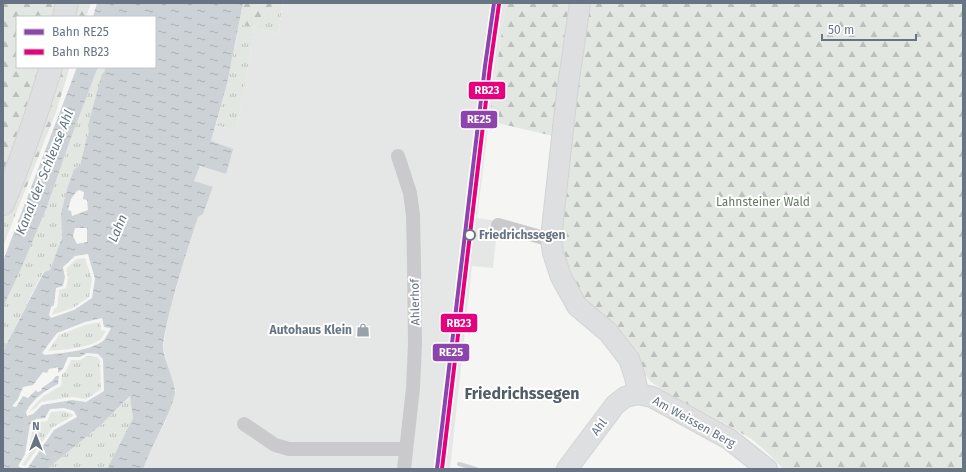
<svg xmlns="http://www.w3.org/2000/svg" width="966" height="472" viewBox="0 0 966 472" font-family="'Fira Sans',sans-serif">
<style>
.built{fill:#e5e7e7}
.grass{fill:url(#grass-tufts)}
.forest{fill:url(#forest-firs)}
.water{fill:url(#water-ripples);fill-rule:evenodd}
.lines{fill:none;stroke-linecap:round;stroke-linejoin:round}
.stream{stroke:#ccd2d6;stroke-width:4}
.secondary-casing{stroke:#d2d3d4;stroke-width:22}
.primary-casing{stroke:#d2d3d3;stroke-width:24}
.street{stroke:#cacacc;stroke-width:14}
.secondary{stroke:#dedfe0;stroke-width:20}
.primary{stroke:#dedfe0;stroke-width:22}
.rail-1-casing{stroke:#fff;stroke-width:7}
.rail-2-casing{stroke:#fff;stroke-width:7}
.rail-1{stroke:#8e44ad;stroke-width:4}
.rail-2{stroke:#e5007d;stroke-width:4}
.stop-dot{fill:#fff;stroke:#677483;stroke-width:2}
.labels{text-anchor:middle;stroke-width:4;stroke-linejoin:round;paint-order:stroke}
.park-label{font-size:12px;fill:#687b65;stroke:#fff}
.stop-label{font-size:12px;font-weight:bold;fill:#677483;stroke:#fff;text-anchor:start}
.street-label{font-size:12px;fill:#677483;stroke:#fff}
.poi-label{font-size:12px;font-weight:bold;fill:#677483;stroke:#fff;text-anchor:end}
.water-label{font-size:13px;font-style:italic;fill:#63767f;stroke:#fff}
.district-label{font-size:16px;font-weight:bold;fill:#545e69;stroke:#fff}
.line-badge{stroke:#fff;stroke-width:1.5}
.badge-label{font-size:11px;text-anchor:middle;font-weight:bold;fill:#fff}
</style>
<defs>
<pattern id="grass-tufts" width="24" height="20" patternUnits="userSpaceOnUse"><rect width="24" height="20" fill="#e3e7e2"/><path d="M3 7l-1-3M5 7V3M7 7l1-3M15 17l-1-3M17 17v-4M19 17l1-3" fill="none" stroke="#bcc0bd"/></pattern>
<pattern id="forest-firs" width="22" height="20" patternUnits="userSpaceOnUse"><rect width="22" height="20" fill="#e3e7e2"/><path d="M5 1l3.5 6h-7zM16 11l3.5 6h-7z" fill="#bcc0bd"/></pattern>
<pattern id="water-ripples" width="26" height="14" patternUnits="userSpaceOnUse"><rect width="26" height="14" fill="#ccd2d6"/><path d="M2 4q2-2 4 0t4 0M15 11q2-2 4 0t4 0" fill="none" stroke="#a9afb3"/></pattern>
</defs>
<rect width="100%" height="100%" fill="#f5f5f4"/>
<path class="built" d="M283,3H506L489,121L477,218L498,221L493,268L472,266L450,469H143L148,454L165,423L176,391L168,369L163,346L167,322L182,267L198,217L203,214L213,188L194,181L200,166L226,174L211,141L216,125L236,131L255,28L278,33Z"/>
<path class="grass" d="M275,3H283L278,33L255,28L236,131L216,125L227,84L239,24L255,28C260,17 266,10 275,3Z
M98,67H104L105,71L88,124L89,135L87,136L80,166L74,169L67,189L61,213L62,239L50,270L43,272L3,351V307L21,269L47,207L69,143Z
M15,188V204L19,206L3,246V218Z
M85,258L92,279L89,297L73,308L52,315L54,309L57,307L59,290L66,288L68,277L66,269L76,259Z
M100,322L101,330L106,331C104,333 103,337 101,339C90,348 62,350 48,351L59,335L85,325Z
M87,356L97,357L100,360L101,389L86,399L72,397L41,402L36,408L29,412C37,400 48,392 61,386L62,374L66,371L71,360H80Z
M131,396L133,418L107,469H47L102,424Z
M64,411L72,414L73,416L53,427L25,466L22,465L28,456L33,426L37,422L47,421L51,412Z"/>
<path class="forest" d="M3,3H60L57,17H17V67H44L3,186Z
M73,3H91L86,17H70Z
M243,3H275C266,10 260,17 255,28L239,24Z
M506,3H963V469H783L770,455L753,440L726,424L664,392L650,381L637,361L582,305L563,266L559,240L566,139L489,121Z
M57,67H70L56,112L19,206L15,204V188Z"/>
<path class="water" d="M97,3H243L227,84L211,141L233,149L226,174L200,166L194,181L213,187L203,214L198,217C189,245 180,272 173,299C169,314 165,329 163,344C162,357 177,386 175,394C168,421 152,443 143,469H107L133,418L130,396L102,424L47,469H27L54,430L77,417L74,411L64,408L50,409L45,418L36,419L30,424L25,454L18,466L23,469H3V351L44,272L50,270L62,238L61,213L67,189L74,169L80,166L87,136L89,135L88,125L102,74L105,71L104,67H155V17H93ZM79,190L84,192L83,199L87,200L88,210L72,216L71,211L68,210L71,199L76,192ZM75,228H87V242L77,244L73,236ZM88,254L95,279L92,298L74,310L51,318L49,315L51,307L54,305L56,288L63,286L65,277L63,267L75,256ZM102,318L104,327L111,328C109,332 106,338 103,341C89,351 62,353 45,355L42,353L57,333L85,322ZM87,353L98,354L103,359L104,391L86,402L72,400L42,405L33,414L27,416L26,412C33,399 44,391 58,384L59,376H56L52,381L42,388L41,391L37,392L36,390L28,398L23,396L16,407L12,406L18,399L23,387L33,385L43,372L47,373L49,369L58,367V373L63,369L68,357H80Z
M77,67H98L69,143L47,207L21,269L3,307V261Z"/>
<g class="lines">
<path class="stream" d="M459,464L476,469"/>
<g class="secondary-casing">
<path id="secondary" d="M580,3L567,93L553,220L551,240L553,253L561,277L577,306L608,332L629,359L635,377L638,394
M567,469L615,405L625,397L638,394L652,397L729,439L767,469"/>
</g>
<g class="primary-casing">
<path id="primary" d="M64,17L67,3
M3,204C22,159 37,113 51,67"/>
</g>
<path class="street" d="M398,156L410,193L413,215L414,263L415,344L413,388L404,469
M498,225L551,240
M244,424L275,445L289,449H406"/>
<use href="#secondary" class="secondary"/>
<use href="#primary" class="primary"/>
<g class="rail-1-casing">
<path id="rail-1" d="M437,469L485,66L494,3"/>
</g>
<g class="rail-2-casing">
<path id="rail-2" d="M442,469L490,67L499,4"/>
</g>
<use href="#rail-1" class="rail-1"/>
<use href="#rail-2" class="rail-2"/>
</g>
<defs>
<g id="shop-bare" transform="scale(1.08)"><path d="M-5-2.5h2.3a2.7 3.5 0 0 1 5.4 0H5L5.5 6h-11ZM-1.5-2.5h3a1.5 2.3 0 0 0-3 0Z" fill="#99a1ab" stroke="#fff" stroke-width="2.5" paint-order="stroke"/></g>
</defs>
<g fill-rule="evenodd">
<use href="#shop-bare" x="363" y="330"/>
</g>
<circle class="stop-dot" cx="470" cy="235" r="5"/>
<g class="labels">
<g class="park-label">
<text x="763" y="206">Lahnsteiner Wald</text>
</g>
<g class="stop-label">
<text x="479" y="239">Friedrichssegen</text>
</g>
<g class="street-label">
<text transform="translate(415 302) rotate(-91)" y="4">Ahlerhof</text>
<text transform="translate(694 422) rotate(29)" y="4">Am Weissen Berg</text>
<text transform="translate(599 427) rotate(-53)" y="4">Ahl</text>
</g>
<g class="poi-label">
<text x="352" y="334">Autohaus Klein</text>
</g>
<g class="water-label">
<text transform="translate(44 172) rotate(-68)" y="5">Kanal der Schleuse Ahl</text>
<text transform="translate(117 228) rotate(-67)" y="5">Lahn</text>
</g>
<g class="district-label">
<text x="522" y="399">Friedrichssegen</text>
</g>
</g>
<g class="line-badge">
<rect x="468" y="81" width="38" height="19" rx="4" fill="#e5007d"/>
<rect x="460" y="110" width="38" height="19" rx="4" fill="#8e44ad"/>
<rect x="440" y="313" width="38" height="20" rx="4" fill="#e5007d"/>
<rect x="432" y="343" width="38" height="19" rx="4" fill="#8e44ad"/>
</g>
<g class="badge-label">
<text x="487" y="94">RB23</text>
<text x="479" y="123">RE25</text>
<text x="459" y="327">RB23</text>
<text x="451" y="356">RE25</text>
</g>
<rect width="966" height="472" fill="none" stroke="#677483" stroke-width="8"/>
<rect x="16" y="16" width="140" height="52" fill="#ffffff" stroke="#c2c7cd"/>
<rect x="24" y="29" width="20" height="6" fill="#8e44ad" stroke="#c2c7cd"/>
<text x="52" y="36" font-size="12" fill="#677483">Bahn RE25</text>
<rect x="24" y="49" width="20" height="6" fill="#e5007d" stroke="#c2c7cd"/>
<text x="52" y="56" font-size="12" fill="#677483">Bahn RB23</text>
<g transform="translate(36 436)" stroke="#ffffff" stroke-width="3" paint-order="stroke">
<path d="M0-3L7 15L0 10L-7 15Z" fill="#677483"/>
<text y="-6" font-size="11" font-weight="bold" text-anchor="middle" fill="#677483">N</text>
</g>
<path d="M822 34v6h94v-6" fill="none" stroke="#677483" stroke-width="2"/>
<text x="828" y="34" font-size="12" fill="#677483" stroke="#ffffff" stroke-width="3" paint-order="stroke">50 m</text>
</svg>
